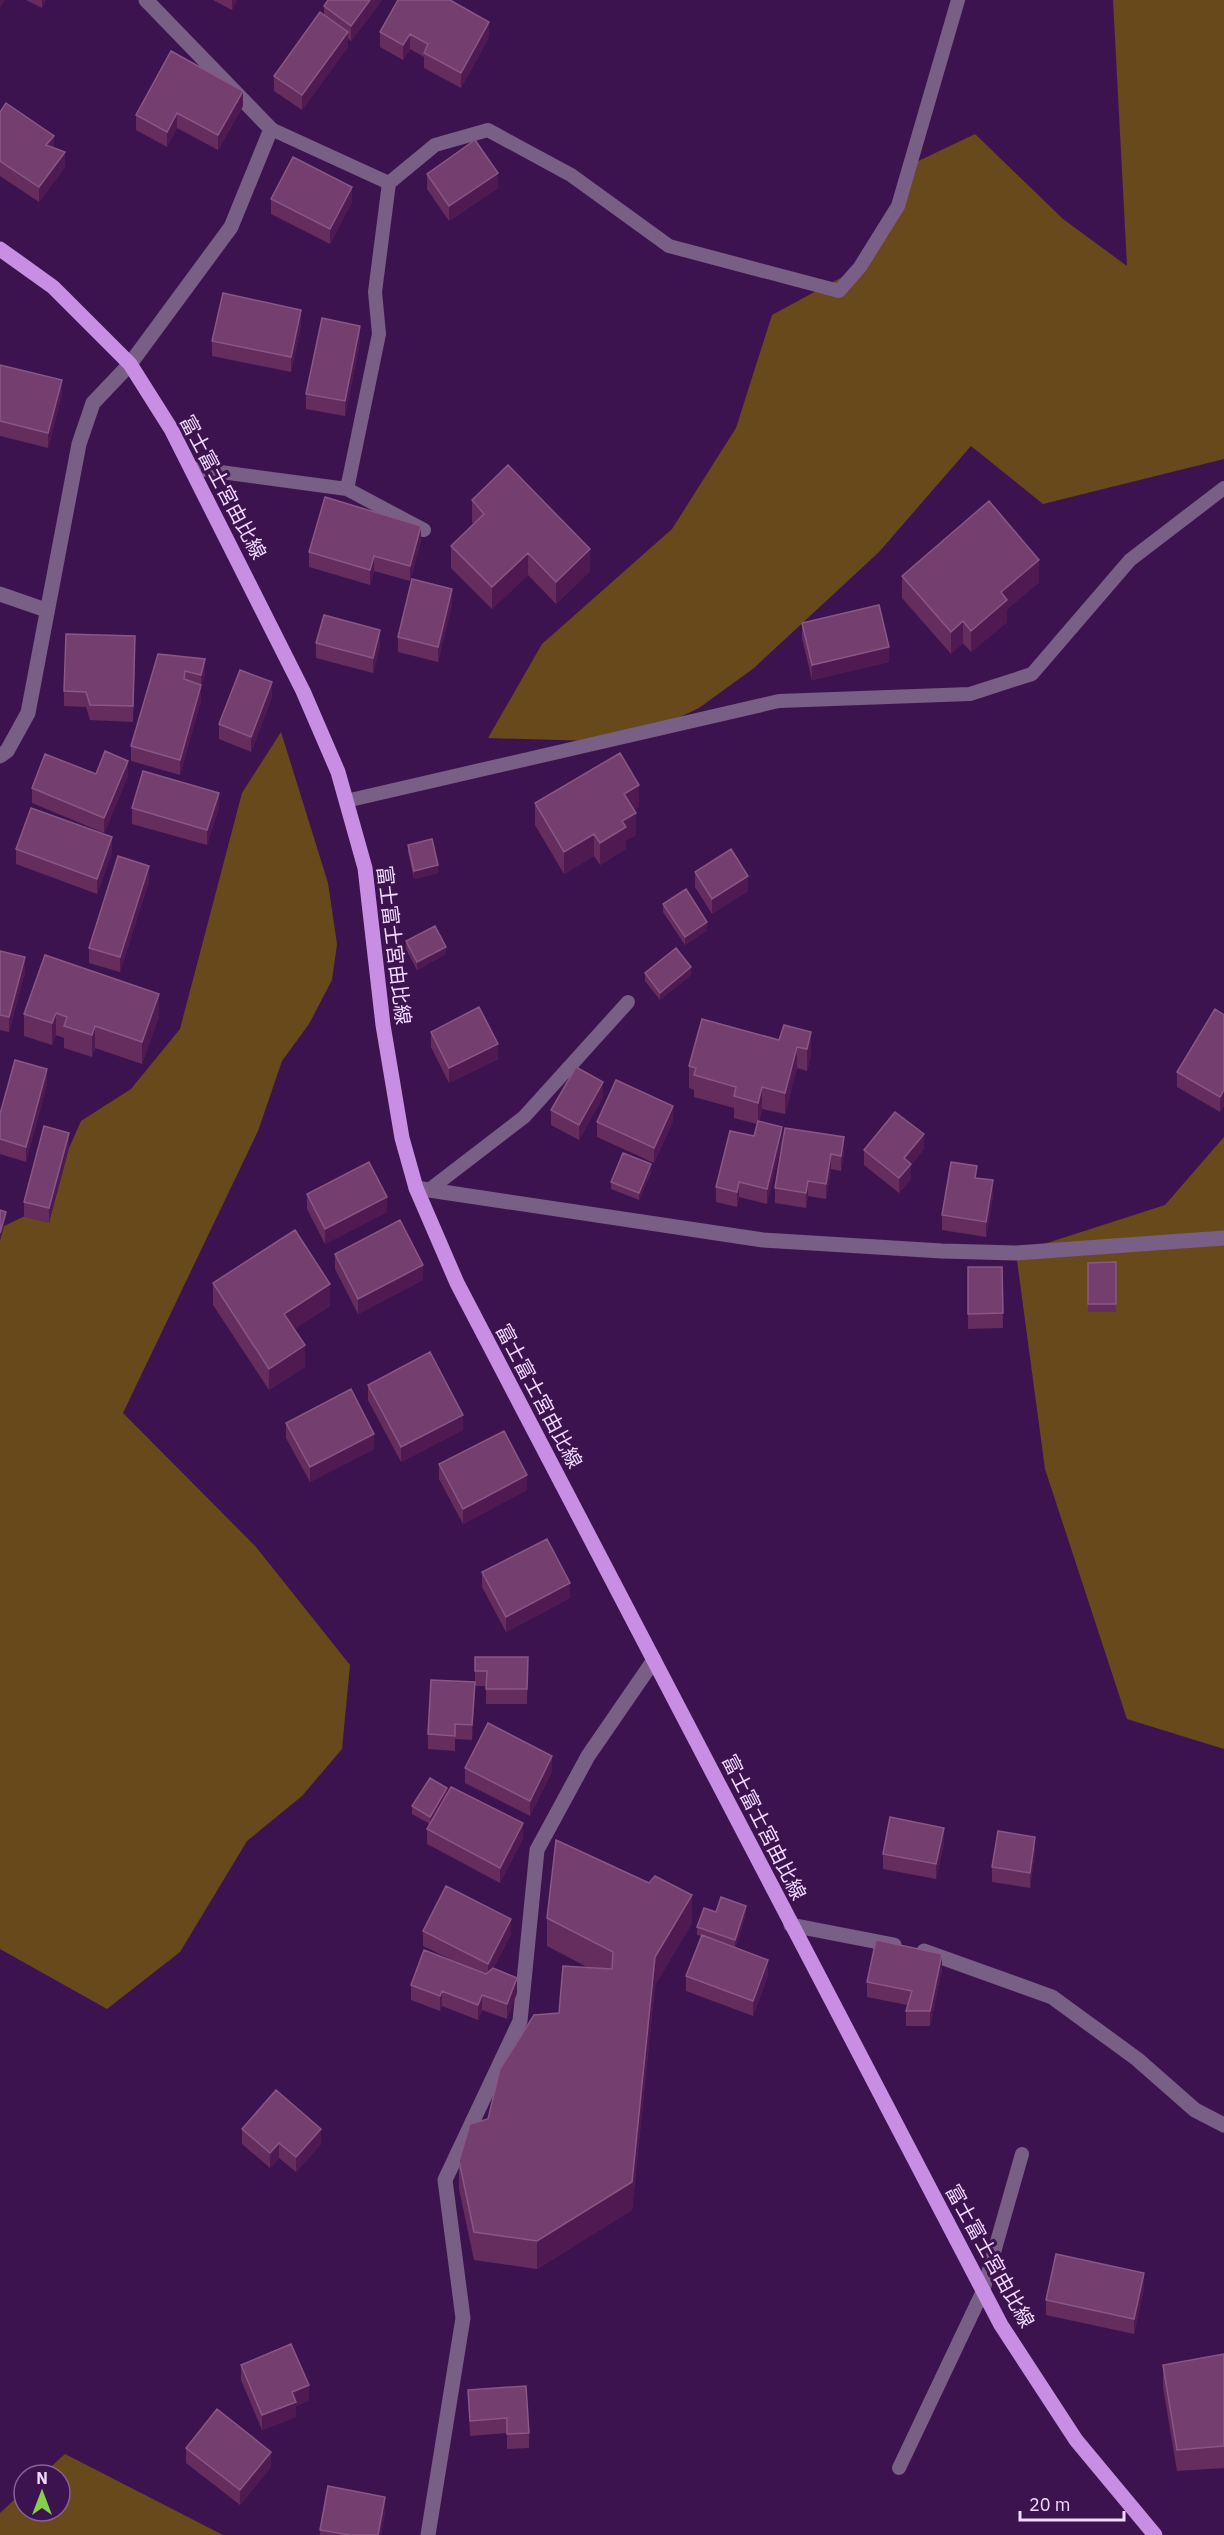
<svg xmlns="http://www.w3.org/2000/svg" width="1224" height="2535" viewBox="0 0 1224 2535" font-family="'IBM Plex Sans','Noto Sans JP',sans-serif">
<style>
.green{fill:#68491c}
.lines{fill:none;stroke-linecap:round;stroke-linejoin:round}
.lane{stroke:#795e86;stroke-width:14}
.street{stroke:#795e86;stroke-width:15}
.primary{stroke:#c78ee3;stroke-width:15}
.wall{fill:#652c5e}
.shaded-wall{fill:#4f1a51}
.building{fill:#743f6f;stroke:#885785;stroke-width:1.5}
.labels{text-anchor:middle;stroke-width:6;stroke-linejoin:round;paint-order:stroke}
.street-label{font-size:20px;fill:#f0d9fd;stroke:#3d134f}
</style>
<rect width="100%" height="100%" fill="#3d134f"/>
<path class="green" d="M1113,0H1224V459L1043,504L971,446L879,552L754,668L699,708L627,742L488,738L542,644L672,529L736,428L772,315L870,262L910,165L975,134L1063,219L1127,266Z
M281,732L328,883L337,944L332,980L309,1024L282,1061L258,1131L123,1413L256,1547L350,1665L342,1749L302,1796L247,1841L180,1952L107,2009L0,1949V1228L54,1202L69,1148L81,1121L131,1089L180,1029L242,793Z
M1224,1137V1749L1127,1719L1045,1469L1016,1253L1165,1205Z
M65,2454L223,2535H0V2513L24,2491V2511H60V2475H42Z"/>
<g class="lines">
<path class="lane" d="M271,129L389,183L435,145L488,130L571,175L669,246L839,291L860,267L898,206L958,0
M191,468L347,489L379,334L375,292L389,183
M347,489L424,530
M346,801L779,701L970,694L1032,674L1130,560L1224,488
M429,1190L524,1117L628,1002
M899,2468L983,2291L1022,2154"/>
<path class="street" d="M0,594L46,610
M0,756L7,751L28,713L79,444L93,403L130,364L231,227L271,129L146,0
M416,1188L763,1240L942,1251L1016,1253L1224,1238
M791,1925L894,1945
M924,1951L1052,1997L1137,2059L1195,2110L1224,2125
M428,2535L463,2318L445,2180L520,2021L537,1850L588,1756L654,1660"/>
<path class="primary" d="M0,249L53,287L130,364L171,429L303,691L338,772L365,868L383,1025L402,1138L416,1188L457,1283L1001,2325L1076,2440L1155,2535"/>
</g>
<path class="wall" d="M26,0H46L42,8Z
M213,0H237L232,10Z
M382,0L351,41L348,39V47L302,110L274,91V76L324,15V6Z
M380,32L489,37L461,88L424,68V57L410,49L403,60L380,47Z
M243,106L218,150L177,128L167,147L136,130V115Z
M0,112L54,148L65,167L39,202L0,176Z
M427,174L498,188L449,221L427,189Z
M271,199L352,202L330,244L271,214Z
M301,325L291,372L212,356V341Z
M360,341L345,416L306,409V394Z
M0,365L62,395L48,448L0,436Z
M472,500L590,571L556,604L528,575L492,609L451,568V546L473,524L472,522Z
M421,541L410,581L374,571L370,585L309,567V552Z
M902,576L1039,582L1007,609V622L971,652L963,643L951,654L902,598Z
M452,604L438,662L398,652V637Z
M802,623L889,662L812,680L802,638Z
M316,643L380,645L373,673L316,658Z
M135,651L133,722L90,720L86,707L64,706V691Z
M158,654L205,674L201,686V700L180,775L131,761V746Z
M272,697L251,752L219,739V724Z
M96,774L128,776L104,833L32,803V788Z
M535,803L639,807L634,810L636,835L626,840V849L600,865L594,856L564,874L535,825Z
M132,808H219L207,845L132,824Z
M408,845L438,873L414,879L408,852Z
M16,849L112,852L97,894L16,864Z
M695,872L748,891L712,914L695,887Z
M149,881L120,972L89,963V948Z
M663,904L707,930L685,945L663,912Z
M406,941L446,954L417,970L406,949Z
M0,951L25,972L9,1032L0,1030Z
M45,955L159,1016L142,1064L95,1048L92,1057L64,1048V1038L56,1035L52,1045L24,1036V1014Z
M645,973L691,975L660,1000L645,981Z
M1224,1015V1105L1220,1112L1177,1087V1072Z
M431,1032L498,1059L449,1083L431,1047Z
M811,1032V1054L807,1071L797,1068L785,1114L762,1109L759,1122L782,1142L767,1204L739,1197L737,1207L716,1202V1187L754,1136L757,1124L734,1118V1108L694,1097V1090L689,1088V1066L779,1040Z
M47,1084L26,1162L0,1154V1114Z
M603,1097L579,1140L551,1125V1110Z
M673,1121L654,1163L597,1137V1122Z
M785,1128L844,1152L841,1171L831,1169L826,1199L808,1196L806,1208L775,1203V1188Z
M69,1148L49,1223L24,1217V1202Z
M924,1149L911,1165V1179L899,1193L864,1165V1150Z
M651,1172L639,1200L611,1189V1182Z
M307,1194L387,1212L325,1244L307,1209Z
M993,1195L986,1237L942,1230V1215Z
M335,1254L423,1280L358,1314L335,1269Z
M1116,1262V1312H1088V1263Z
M968,1267H1002L1003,1328L968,1329Z
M213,1283L330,1306L294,1329L305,1367L269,1390L213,1305Z
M368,1385L463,1430L401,1462L368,1400Z
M286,1423L374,1449L310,1482L286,1438Z
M439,1464L527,1490L463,1524L439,1479Z
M482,1572L570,1598L506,1632L482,1587Z
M475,1657H528L527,1704H486V1686H475L472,1740L455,1739V1751L428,1749V1734L475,1682Z
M465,1768L552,1771L530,1816L465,1783Z
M447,1794L523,1838L500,1883L427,1844V1829L430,1824L412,1814V1806Z
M944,1843L936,1879L883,1869V1854Z
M1035,1852L1030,1888L992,1882V1867Z
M716,1912L746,1914L735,1948L768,1975L753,2016L686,1991V1976L701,1936L697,1935V1927Z
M547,1918L692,1923L655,1985L632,2210L537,2269L474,2260L459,2189V2161L559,2013L587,1967L547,1946Z
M423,1931L511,1934L493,1969L517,1993L507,2019L482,2010L478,2020L442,2006L440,2011L411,2000V1985L458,1963L423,1946Z
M942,1969L930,2026H906V2011L907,2005L867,1997V1982Z
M242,2129L321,2144L296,2172L279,2158L270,2168L242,2144Z
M1144,2288L1134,2334L1046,2315V2300Z
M1224,2354V2468L1177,2471L1163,2387V2365Z
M241,2365L309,2400L296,2406V2417L262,2430L241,2380Z
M468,2390L529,2433V2448L507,2449V2433L470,2436Z
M186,2448L271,2467L240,2505L186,2463Z
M385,2512L381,2535H320V2530Z"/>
<path class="shaded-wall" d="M0,0H5L0,9Z
M42,0H46L42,8Z
M232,0H237L232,10Z
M370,0H382L351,41V26Z
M489,22V37L461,88V73Z
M348,32V47L302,110V95Z
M410,34V49L403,60V45Z
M243,91V106L218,150V135Z
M177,113V128L167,147V132Z
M54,136V151L46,145Z
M65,152V167L39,202V187Z
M498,173V188L449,221V206Z
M352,187V202L330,244V229Z
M301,310V325L291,372V357Z
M360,326V341L345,416V401Z
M62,380V395L48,448V433Z
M421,526V541L410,581V566Z
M590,549V571L556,604V582Z
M528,553V575L492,609V587Z
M374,556V571L370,585V570Z
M1039,560V582L1007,609V622L971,652V631L1001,592Z
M452,589V604L438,662V647Z
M963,621V643L951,654V632Z
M380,630V645L373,673V658Z
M889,647V662L812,680V665Z
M205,659V674L201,686V700L180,775V760L201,688V675Z
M272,682V697L251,752V737Z
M128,761V776L104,833V818Z
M639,785V807L624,816V794Z
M219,793V808L207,845V830Z
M636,813V835L626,840V849L600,865V843L622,821Z
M594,834V856L564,874V852Z
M112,837V852L97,894V879Z
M438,865V873L414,879V871Z
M149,866V881L120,972V957Z
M748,876V891L712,914V899Z
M707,922V930L685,945V937Z
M446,947V954L417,970V962Z
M25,957V972L9,1032V1017Z
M691,967V975L660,1000V993Z
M159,994V1016L142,1064V1042Z
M56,1013V1035L52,1045V1023Z
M95,1026V1048L92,1057V1035Z
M811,1032V1054L807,1071V1049Z
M498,1044V1059L449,1083V1068Z
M797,1047V1068L785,1114V1093Z
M47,1069V1084L26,1162V1147Z
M603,1082V1097L579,1140V1125Z
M762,1087V1109L758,1125V1103Z
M1224,1090V1105L1220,1112V1097Z
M673,1106V1121L654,1163V1148Z
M782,1127V1142L767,1204V1189Z
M69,1133V1148L49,1223V1208Z
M924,1134V1149L911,1165V1179L899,1193V1178L904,1158Z
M844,1137V1152L841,1171V1156Z
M831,1154V1169L826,1199V1184Z
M651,1164V1172L639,1200V1193Z
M993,1180V1195L986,1237V1222Z
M808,1181V1196L806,1208V1193Z
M739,1182V1197L737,1207V1192Z
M387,1197V1212L325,1244V1229Z
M6,1212V1219L0,1241V1233Z
M423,1265V1280L358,1314V1299Z
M330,1284V1306L284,1336V1314Z
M305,1345V1367L269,1390V1369Z
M463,1415V1430L401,1462V1447Z
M374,1434V1449L310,1482V1467Z
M527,1475V1490L463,1524V1509Z
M570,1583V1598L506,1632V1617Z
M475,1682V1697L472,1740V1725Z
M552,1756V1771L530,1816V1801Z
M447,1788V1796L430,1824V1817Z
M523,1823V1838L500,1883V1868Z
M944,1828V1843L936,1879V1864Z
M1035,1837V1852L1030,1888V1873Z
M692,1895V1923L655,1985L632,2210L537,2269V2241L655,1957Z
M746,1906V1914L735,1948V1940Z
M511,1919V1934L488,1979V1964Z
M942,1954V1969L930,2026V2011Z
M768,1960V1975L753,2016V2001Z
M517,1978V1993L507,2019V2004Z
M442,1991V2006L440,2011V1996Z
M482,1995V2010L478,2020V2005Z
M321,2129V2144L296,2172V2157Z
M279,2143V2158L270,2168V2153Z
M1144,2273V2288L1134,2334V2319Z
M309,2385V2400L296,2406V2417L262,2430V2415L292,2392Z
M271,2452V2467L240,2505V2490Z
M385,2497V2512L381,2535H378Z"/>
<path class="building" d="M328,0H370L351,26L324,6Z
M398,0H450L489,22L461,73L424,53L428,44L410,34L403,45L380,32Z
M320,12L348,32L302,95L274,76Z
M171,51L243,91L218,135L177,113L167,132L136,115Z
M6,103L54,136L46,145L65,152L39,187L0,161V112Z
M475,140L498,173L449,206L427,174Z
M293,157L352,187L330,229L271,199Z
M223,293L301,310L291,357L212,341Z
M322,318L360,326L345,401L306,394Z
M0,365L62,380L48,433L0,421Z
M508,465L590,549L556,582L528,553L492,587L451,546L484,514L472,500Z
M325,497L421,526L410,566L374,556L370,570L309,552Z
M989,501L1039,560L1001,592L1007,600L971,631L963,621L951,632L902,576Z
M412,579L452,589L438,647L398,637Z
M879,605L889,647L812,665L802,623Z
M324,615L380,630L373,658L316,643Z
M66,634L135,636L133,706L90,705L86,692L64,691Z
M158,654L205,659L201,675L185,671L184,679L201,685L180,760L131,746Z
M240,670L272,682L251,737L219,724Z
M105,751L128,761L104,818L32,788L45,754L96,774Z
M620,753L639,785L624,794L636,813L622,821L626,827L600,843L594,834L564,852L535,803Z
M143,771L219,793L207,830L132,808Z
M31,808L112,837L97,879L16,849Z
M432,839L438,865L414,871L408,845Z
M731,849L748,876L712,899L695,872Z
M118,856L149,866L120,957L89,948Z
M686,889L707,922L685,937L663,904Z
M435,926L446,947L417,962L406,941Z
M676,948L691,967L660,993L645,973Z
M0,951L25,957L9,1017L0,1015Z
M45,955L159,994L142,1042L95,1026L92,1035L64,1026L67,1017L56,1013L52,1023L24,1014Z
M479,1007L498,1044L449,1068L431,1032Z
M1215,1009L1224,1015V1090L1220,1097L1177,1072Z
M702,1019L779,1040L784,1025L811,1032L807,1049L797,1047L785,1093L762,1087L758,1103L734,1096L736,1087L694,1075L696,1068L689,1066Z
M15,1060L47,1069L26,1147L0,1139V1114Z
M576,1067L603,1082L579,1125L551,1110Z
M616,1080L673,1106L654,1148L597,1122Z
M895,1112L924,1134L904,1158L911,1164L899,1178L864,1150Z
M758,1121L782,1127L767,1189L739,1182L737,1192L716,1187L730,1131L754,1136Z
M44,1126L69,1133L49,1208L24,1202Z
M785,1128L844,1137L841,1156L831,1154L826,1184L808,1181L806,1193L775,1188Z
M623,1153L651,1164L639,1193L611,1182Z
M369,1162L387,1197L325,1229L307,1194Z
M951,1162L977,1166L975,1178L993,1180L986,1222L942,1215Z
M0,1210L6,1212L0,1233Z
M400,1220L423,1265L358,1299L335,1254Z
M295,1230L330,1284L284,1314L305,1345L269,1369L213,1283Z
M1116,1262V1304H1088V1263Z
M968,1267H1002L1003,1313L968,1314Z
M430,1352L463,1415L401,1447L368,1385Z
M351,1389L374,1434L310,1467L286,1423Z
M504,1431L527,1475L463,1509L439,1464Z
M547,1539L570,1583L506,1617L482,1572Z
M475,1657H528L527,1689H486L487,1671H475Z
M431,1680L475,1682L472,1725L455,1724V1736L428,1734Z
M488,1723L552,1756L530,1801L465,1768Z
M430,1778L447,1788L430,1817L412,1806Z
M451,1787L523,1823L500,1868L427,1829Z
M890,1817L944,1828L936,1864L883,1854Z
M998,1831L1035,1837L1030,1873L992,1867Z
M556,1840L649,1883L655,1876L692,1895L655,1957L632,2182L537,2241L474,2232L459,2161L470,2124L488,2119L500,2069L534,2015L559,2013L563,1966L612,1969L613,1952L547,1918Z
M446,1886L511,1919L488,1964L423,1931Z
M721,1897L746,1906L735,1940L697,1927L704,1908L716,1912Z
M702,1935L768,1960L753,2001L686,1976Z
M876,1940L942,1954L930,2011H906L912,1991L867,1982Z
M424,1950L486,1974L493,1968L517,1978L507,2004L482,1995L478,2005L442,1991L440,1996L411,1985Z
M276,2090L321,2129L296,2157L279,2143L270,2153L242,2129Z
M1056,2254L1144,2273L1134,2319L1046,2300Z
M291,2344L309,2385L292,2392L296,2402L262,2415L241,2365Z
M1224,2354V2446L1177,2450L1163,2365Z
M526,2386L529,2433L507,2434V2418L470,2421L468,2390Z
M217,2409L271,2452L240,2490L186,2448Z
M328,2486L385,2497L378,2535H350L320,2530Z"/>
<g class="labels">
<g class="street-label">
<text transform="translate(223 487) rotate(62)" y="7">富士富士宮由比線</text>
<text transform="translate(394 945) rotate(83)" y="7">富士富士宮由比線</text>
<text transform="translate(539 1396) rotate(62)" y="7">富士富士宮由比線</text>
<text transform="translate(764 1827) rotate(63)" y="7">富士富士宮由比線</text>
<text transform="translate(990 2256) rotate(61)" y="7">富士富士宮由比線</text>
</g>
</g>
<g transform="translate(42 2493)"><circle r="28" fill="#3d134f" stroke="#856295" stroke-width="1.5"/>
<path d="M0-4.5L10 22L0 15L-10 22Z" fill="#85cf4c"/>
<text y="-9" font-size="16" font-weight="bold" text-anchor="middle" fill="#f0d9fd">N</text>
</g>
<path d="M1020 2511v9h104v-9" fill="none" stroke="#f0d9fd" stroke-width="3"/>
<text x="1029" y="2511" font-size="18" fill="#f0d9fd" stroke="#3d134f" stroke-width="4.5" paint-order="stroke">20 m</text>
</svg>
